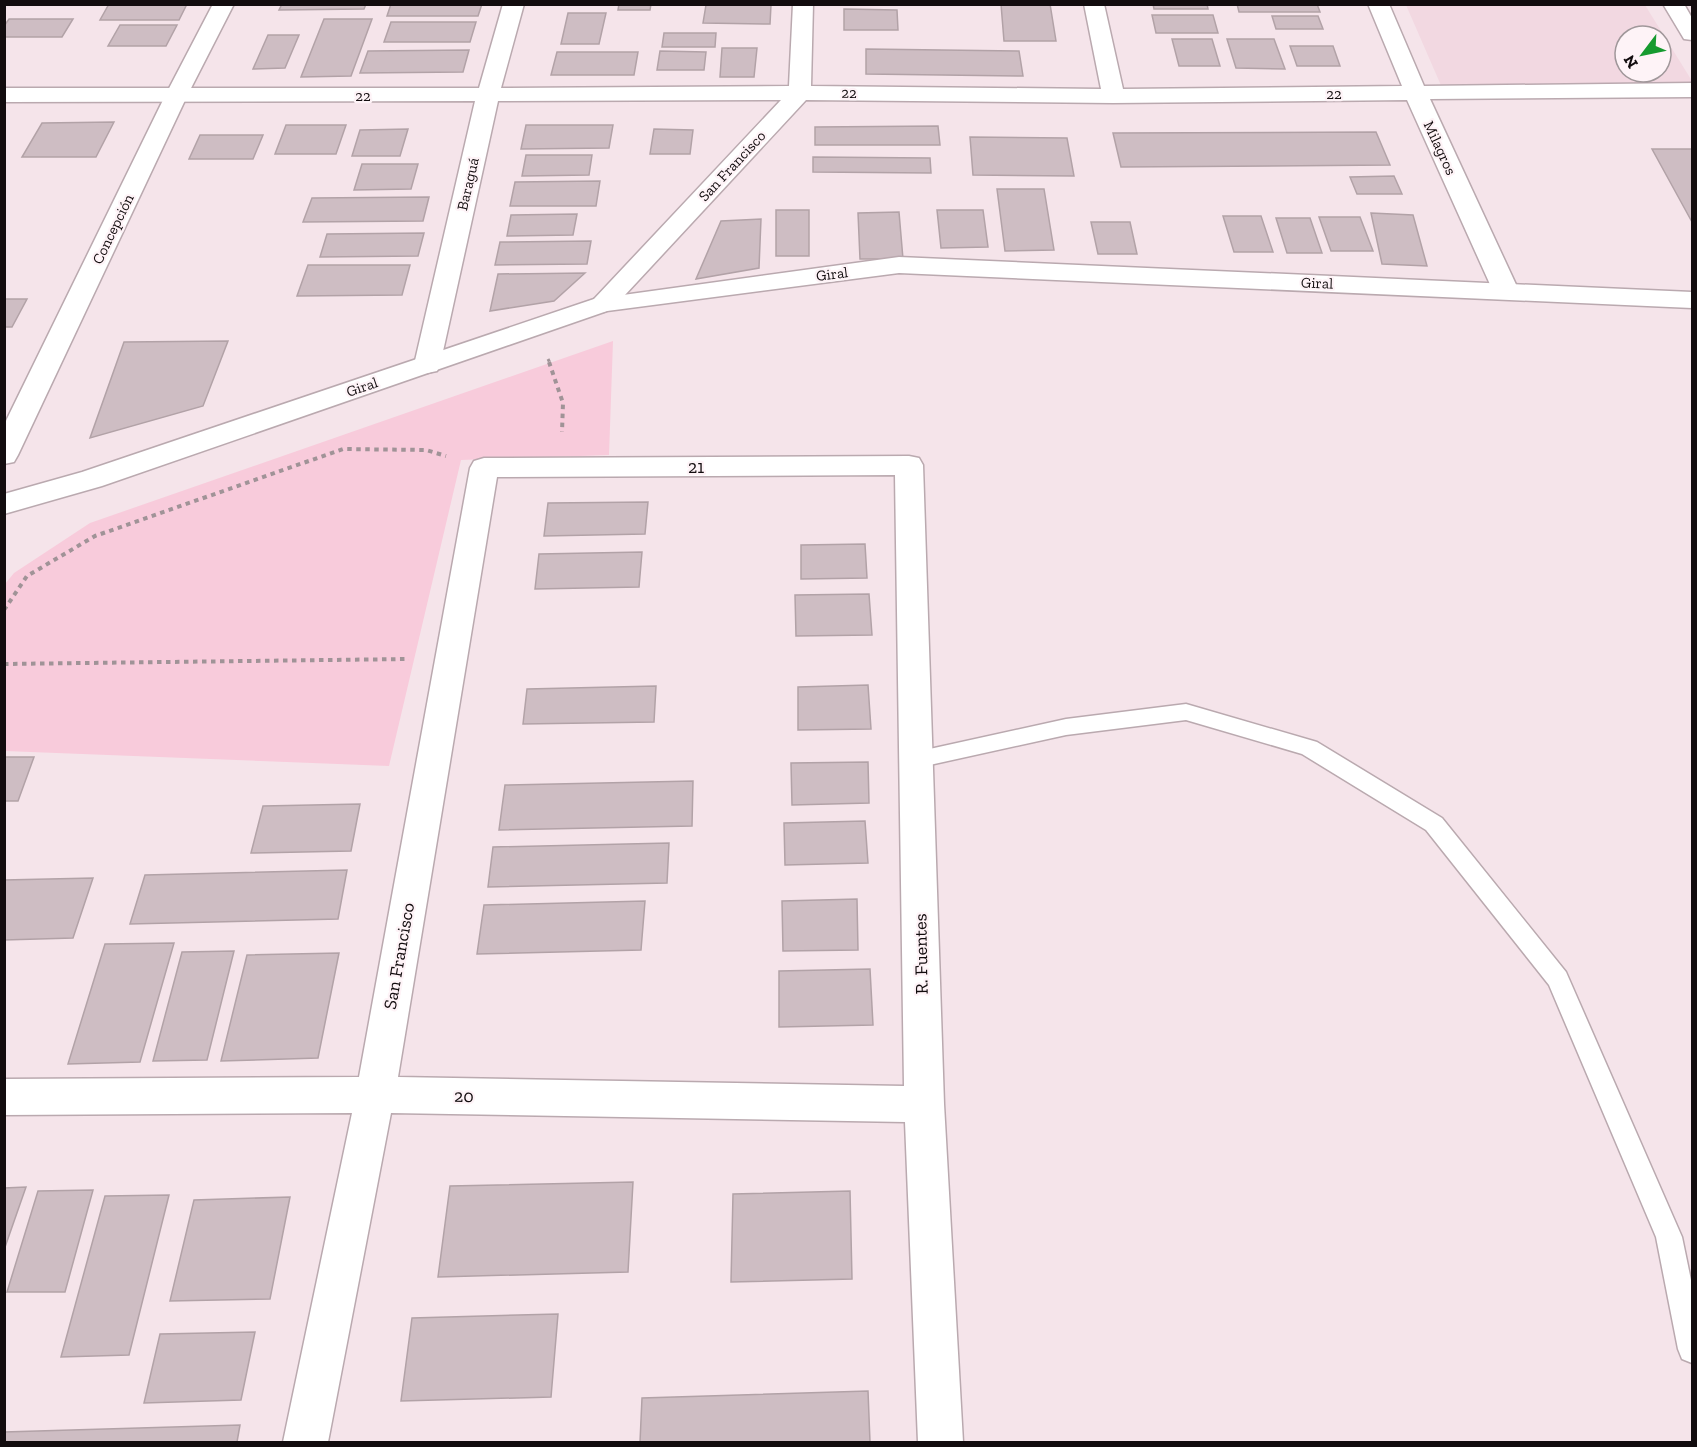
<svg xmlns="http://www.w3.org/2000/svg" width="1697" height="1447" viewBox="0 0 1697 1447" font-family="'Zilla Slab',serif">
<style>
.built{fill:#f2d8e1;fill-rule:evenodd}
.green{fill:#f8cbdb}
.building{fill:#cebdc3;stroke:#b2a2a7;stroke-width:1.5}
.lines{fill:none;stroke-linecap:round;stroke-linejoin:round}
.service-casing{stroke:#baa9af;stroke-width:3}
.minor-casing{stroke:#baa9af;stroke-width:3}
.tertiary-casing{stroke:#baa9af;stroke-width:3}
.path-far1{stroke:#a09397;stroke-width:3;stroke-dasharray:3 3;stroke-linecap:butt}
.path{stroke:#a09397;stroke-width:4;stroke-dasharray:4.5 4.5;stroke-linecap:butt}
.service{fill:#fff;fill-rule:evenodd}
.minor{fill:#fff;fill-rule:evenodd}
.tertiary{fill:#fff;fill-rule:evenodd}
.labels{text-anchor:middle;stroke-width:4.5;stroke-linejoin:round;paint-order:stroke}
.far-street-label{font-size:15px;fill:#120c0e;stroke:#fef3f7}
.street-label{font-size:18px;fill:#120c0e;stroke:#fef3f7}
</style>
<rect width="100%" height="100%" fill="#f5e4ea"/>
<path class="built" d="M1406,5H1645L1692,81V89L1443,90ZM1625,36H1661V72H1625Z"/>
<path class="green" d="M613,341L609,455L461,460L389,766L5,751V584L14,573L90,523Z"/>
<path class="building" d="M109,4H187L179,20H100Z
M282,4H366L364,9L279,10Z
M391,4H482L478,16H387Z
M619,4H651L650,10H618Z
M1001,4H1050L1056,41H1004Z
M1153,4H1207L1208,9H1154Z
M1237,4H1317L1320,12H1239Z
M706,5H771L770,24L703,23Z
M844,9L897,10L898,30H844Z
M568,13H606L599,44H561Z
M1152,15H1213L1218,33H1156Z
M1272,16H1318L1323,29H1276Z
M9,19H73L62,37H4V26Z
M324,19H372L351,76L301,77Z
M391,22H476L470,42H384Z
M120,25H177L166,46H108Z
M664,33H716L715,47H662Z
M268,35H299L285,68L253,69Z
M1172,39H1212L1220,66H1179Z
M1227,39H1274L1285,69L1236,68Z
M1290,46H1333L1340,66H1297Z
M722,48H757L754,77H720Z
M866,49L1019,51L1023,76L866,74Z
M469,50L463,72L360,73L368,51Z
M660,51L706,52L704,70H657Z
M557,52H638L634,75H551Z
M114,122L96,157H22L42,123Z
M286,125H346L336,154H275Z
M526,125H613L609,148L521,149Z
M938,126L940,145H815V127Z
M408,129L400,156H352L360,130Z
M654,129L693,130L690,154H650Z
M1376,132L1390,165L1121,167L1113,133Z
M200,135H263L253,159H189Z
M970,137L1067,138L1074,176L973,175Z
M1652,149H1692V222Z
M526,155H592L589,175L522,176Z
M813,157L930,158L931,173L813,172Z
M362,164H418L411,189L354,190Z
M1394,176L1402,194H1357L1350,177Z
M600,181L596,206H510L515,182Z
M997,189H1044L1054,250L1005,251Z
M429,197L423,221L303,222L312,198Z
M776,210H809V256H776Z
M937,210H983L988,247L941,248Z
M899,212L903,259H860L858,213Z
M1371,213L1413,215L1427,266L1382,264Z
M577,214L573,235L507,236L511,215Z
M1223,216H1261L1273,252H1234Z
M1319,217H1360L1373,251H1331Z
M1276,218H1310L1322,253H1287Z
M761,219L759,268L696,279L721,221Z
M1091,222H1130L1137,254H1098Z
M424,233L418,256L320,257L327,234Z
M591,241L587,264L495,265L500,242Z
M308,265H410L402,295L297,296Z
M585,273L554,301L490,311L498,274Z
M4,299H27L12,327H4Z
M228,341L203,406L90,438L124,342Z
M648,502L645,534L544,536L548,503Z
M865,544L867,578L801,579V545Z
M642,552L639,587L535,589L539,554Z
M869,594L872,635L796,636L795,595Z
M868,685L871,729L798,730V687Z
M656,686L654,722L523,724L527,689Z
M4,757H34L18,801H4Z
M868,762L869,803L792,805L791,763Z
M693,781L692,826L499,830L505,785Z
M360,804L351,851L251,853L263,806Z
M865,821L868,863L785,865L784,823Z
M669,843L667,883L488,887L493,847Z
M347,870L338,919L130,924L145,875Z
M93,878L73,938L4,940V880Z
M857,899L858,950L783,951L782,901Z
M645,901L641,950L477,954L484,905Z
M174,943L140,1062L68,1064L105,944Z
M234,951L207,1060L153,1061L182,952Z
M339,953L318,1058L221,1061L247,955Z
M870,969L873,1025L779,1027V971Z
M633,1182L628,1272L438,1277L450,1186Z
M26,1187L4,1250V1188Z
M93,1190L65,1292H7L38,1191Z
M850,1191L852,1279L731,1282L733,1194Z
M169,1195L129,1355L61,1357L105,1196Z
M290,1197L270,1299L170,1301L194,1200Z
M558,1314L551,1397L401,1401L412,1318Z
M255,1332L241,1400L144,1403L160,1334Z
M868,1391L870,1442H640L642,1398Z
M240,1425L237,1442H4V1432Z"/>
<g class="lines">
<g class="service-casing">
<path id="service" d="M1186,704L1317,742L1442,818L1566,972L1682,1237L1692,1285V1363L1682,1359L1678,1349L1656,1237L1549,985L1426,830L1302,754L1186,720L1066,735L916,768L908,766L905,760L908,754L916,752L1066,719Z"/>
</g>
<g class="minor-casing">
<path id="minor" d="M503,4H524L501,88L789,86L793,4H813L811,86L1101,89L1084,4H1104L1123,89L1402,86L1368,4H1389L1424,86L1692,83V97L1430,99L1519,291L1515,296L1506,299L1497,296L1493,291L1407,100L1113,103L806,100L612,309L603,312L594,309L590,304L594,299L781,100L498,101L440,365L437,371L427,373L417,371L414,365L475,101L4,102V88H479Z
M909,456L919,458L923,465L944,1104L963,1442H918L905,1122L391,1113L328,1442H283L352,1113L4,1115V1079L359,1077L470,468L474,461L484,458ZM895,475L904,1086L398,1077L497,477Z"/>
</g>
<g class="tertiary-casing">
<path id="tertiary" d="M213,4H234L187,96L18,455L14,462L4,464V425L165,96Z
M1663,4H1684L1692,18V40L1684,39Z
M899,257L1692,292V308L899,273L607,311L102,486L4,514V494L82,472L594,299Z"/>
</g>
<path class="path-far1" d="M548,359L550,363"/>
<path class="path" d="M549,362L563,403L562,432
M4,610L27,576L95,536L343,449L426,450L446,456
M4,664L409,659"/>
<use href="#service" class="service"/>
<use href="#minor" class="minor"/>
<use href="#tertiary" class="tertiary"/>
</g>
<g class="labels">
<g class="far-street-label">
<text transform="translate(849 93) rotate(1)" y="5">22</text>
<text x="1334" y="99">22</text>
<text x="363" y="101">22</text>
<text transform="translate(1440 148) rotate(65)" y="5">Milagros</text>
<text transform="translate(732 166) rotate(-47)" y="5">San Francisco</text>
<text transform="translate(468 184) rotate(-77)" y="5">Baraguá</text>
<text transform="translate(113 229) rotate(-64)" y="5">Concepción</text>
<text transform="translate(832 274) rotate(-7)" y="5">Giral</text>
<text transform="translate(1317 283) rotate(2)" y="5">Giral</text>
<text transform="translate(362 387) rotate(-19)" y="5">Giral</text>
</g>
<g class="street-label">
<text x="696" y="473">21</text>
<text transform="translate(921 954) rotate(-91)" y="6">R. Fuentes</text>
<text transform="translate(399 956) rotate(-80)" y="6">San Francisco</text>
<text transform="translate(464 1096) rotate(1)" y="6">20</text>
</g>
</g>
<rect width="1697" height="1447" fill="none" stroke="#120c0e" stroke-width="12"/>
<g transform="translate(1643 54) rotate(238)"><circle r="28" fill="#fef3f7" stroke="#a0979a" stroke-width="1.5"/>
<path d="M0-4.5L10 22L0 15L-10 22Z" fill="#169a2f"/>
<text y="-9" font-size="16" font-weight="bold" text-anchor="middle" fill="#120c0e">N</text>
</g>
</svg>
